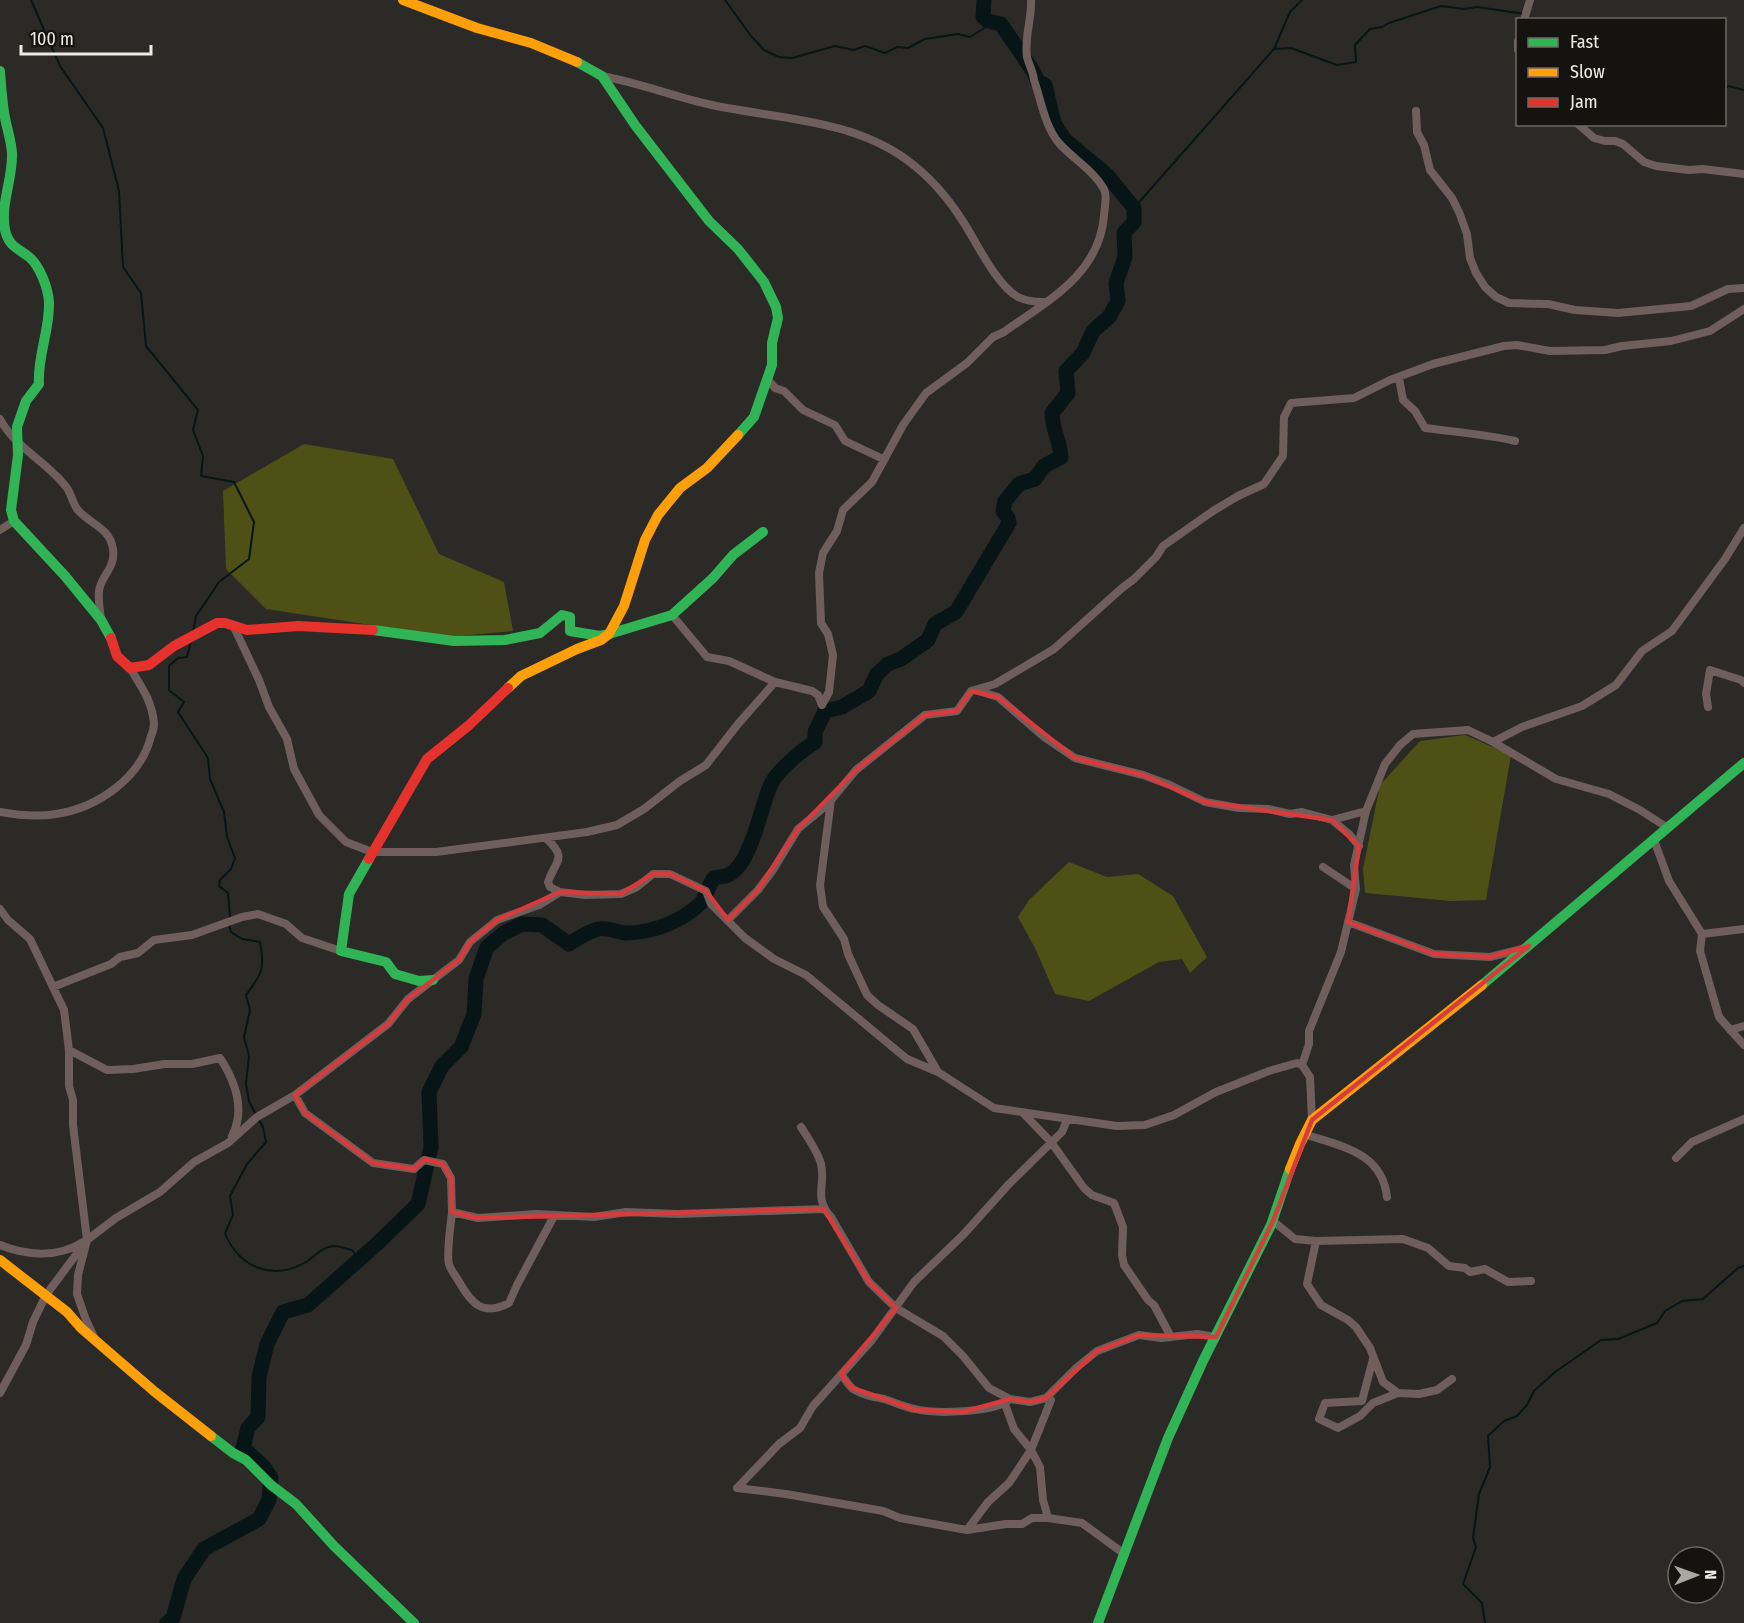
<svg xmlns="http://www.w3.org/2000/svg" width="1744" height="1623" viewBox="0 0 1744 1623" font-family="'Fira Sans Condensed',sans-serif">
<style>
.forest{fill:#4f5015}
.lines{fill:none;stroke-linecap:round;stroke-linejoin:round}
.stream{stroke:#081517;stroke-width:2}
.river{stroke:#081517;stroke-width:15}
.street{stroke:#6f5e5b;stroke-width:8}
.fast{stroke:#30b455;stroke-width:10}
.slow{stroke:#ff9f0a;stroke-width:10}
.jam{stroke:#e5322d;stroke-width:10}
.marked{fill:none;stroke:#d83b3b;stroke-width:4.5;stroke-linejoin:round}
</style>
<rect width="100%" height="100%" fill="#2c2a27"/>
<path class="forest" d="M304,444L393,459L439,554L504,582L513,631L449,637L266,609L226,569L223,491Z
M1465,735L1511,755L1486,900L1451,901L1365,893L1363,869L1380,785L1420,741Z
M1069,862L1107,877L1138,874L1173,896L1207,957L1190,973L1182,959L1159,962L1089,1001L1055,994L1036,950L1018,917L1029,900Z"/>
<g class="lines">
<path class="stream" d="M31,0L60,66L103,128L119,191L123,267L141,293L146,346L198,410L193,430L203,456L201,476L234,482L254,522L249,559L219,582L196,616L193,632
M725,0L751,36L764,50L779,57L792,58L835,46L854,50L865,46L885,53L897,47L908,48L925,39L958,34L970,37L994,22
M1274,49L1291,48L1337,65L1356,62L1355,45L1370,29L1382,27L1389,23L1441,6L1464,9L1477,7L1525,14L1532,20
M1724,90L1728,86L1744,90
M1134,208L1274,49L1290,12L1302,0
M191,641L187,657L178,658L169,666V690L184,702L178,712L208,758L210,779L224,812L227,837L235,858L231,869L220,880L219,886L228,893L230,917
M229,925L231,932L242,939L260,942C265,969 262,974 246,995L250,1010L244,1037L249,1056L246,1084L249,1101L256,1115
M259,1120L263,1127L266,1142L247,1164L230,1196L233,1215L225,1233C239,1268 273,1281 306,1262C316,1256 321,1247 334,1246C340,1246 347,1249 352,1250L359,1260
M1485,1623L1482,1603L1463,1584L1476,1547L1473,1538L1479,1494L1490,1467L1488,1436L1504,1421L1517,1416L1527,1405L1534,1391L1555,1372L1601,1340L1618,1339L1657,1323L1665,1311L1682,1301L1703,1299L1738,1268L1744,1266"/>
<path class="river" d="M167,1623L173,1618L184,1579L204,1549L259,1519L269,1500L271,1478L263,1466L243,1448L248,1428L258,1417L259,1377L267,1344L283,1312L308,1305L379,1242L418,1204L431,1147L429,1092L442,1066L461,1047L474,1014L476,979L487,947L504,933L522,924L542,925L569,944C578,938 587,932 598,929C607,927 617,932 626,933C653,933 683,921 702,902C704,899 710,883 714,878C718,877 724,877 728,875C751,866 761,805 771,784C778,770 802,750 815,742V732L825,711L842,707L869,691L877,674L888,664L901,659L928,640L935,624L956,612L1009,523L1008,518L1003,511L1005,501L1019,484L1035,479L1044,466L1061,457C1060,441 1052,428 1052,413L1068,393L1066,371L1083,353L1093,331L1109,317L1118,301L1116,283L1125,257L1124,233L1134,222V208L1107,175L1065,140L1054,123L1045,85L1038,82L1033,71L1001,24L988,21L983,17L984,0"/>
<path class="street" d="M1524,20L1530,0
M1518,41V50
M602,76C640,83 675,97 712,105C778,119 851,119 907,160C929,176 948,198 962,220C976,241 996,285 1018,297C1026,301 1035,302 1044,302
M1416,111L1417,132L1424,145L1430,170L1452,198L1459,212L1467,234L1470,258L1476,273L1485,287L1496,297L1509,303L1548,304L1575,310L1618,313L1691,306L1728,289L1744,288
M1578,124L1594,138L1605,141H1615L1623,144L1644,162L1656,166L1689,170L1703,169L1744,174
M1399,378L1403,400L1415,411L1425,428C1455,432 1485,434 1515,441
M767,379L775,388L784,391L803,410L835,425L845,441L883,459
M0,419C15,448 48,462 67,488C71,494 73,503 77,509C89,524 110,527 113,549C116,568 101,575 99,591C98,600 100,610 101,619
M0,530L14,521
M672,615L707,657L729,661L775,682L812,691L818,695L822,705L829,692L833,655L828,634L821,623L819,573L823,553L837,531L843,510L872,482L903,425L926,393L967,363L993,337L1004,332C1047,301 1099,275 1104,216C1104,207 1108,198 1104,189C1093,170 1073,159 1059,143C1045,127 1041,100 1034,80C1033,71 1029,65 1027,57C1024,39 1032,18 1031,0
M233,625L259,680L269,707L287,739L294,769L319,815L346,842L372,852H436L587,832L617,825L644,809L680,781L706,765L738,724L775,682
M978,691L998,697L1044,737L1075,758L1143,775L1170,785L1205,802L1239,808L1268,809L1290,814L1302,812L1332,820L1349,834L1359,846
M1708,707L1706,694L1710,670L1741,680L1744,683
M1493,742L1522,727L1582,706L1616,685L1642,651L1672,631L1725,559L1744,528
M831,800L820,885L823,907L844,939L848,954L867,995L878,1005L913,1029L938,1072L994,1108L1117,1126L1145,1125L1174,1115L1216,1092L1269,1071L1297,1063L1302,1065L1310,1077L1312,1120
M0,812C17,815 39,817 56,814C97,808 141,778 151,736C153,732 154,727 154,723C152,701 141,686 130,668
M1332,820L1366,811
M546,838C568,859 556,859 548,882L550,887L560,892
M1654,840L1669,881L1702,934L1700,951L1719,1017L1744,1045
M1323,867L1356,889
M0,909L8,920L30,939L64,1010L69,1050V1086L73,1100V1125L87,1240L78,1275L77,1294L86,1320L94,1337
M728,920L758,890L773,870L798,829L827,805L856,770L925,715L957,711L971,691L995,684L1054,649L1122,588L1134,579L1156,557L1163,546L1213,511L1238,496L1264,484L1283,456L1284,417L1291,403L1354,398L1390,380L1433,364L1504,346L1517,345L1550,351L1605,350L1622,346L1671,341L1710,331L1744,309
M1348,922L1434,954L1490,957L1526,948
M1702,934L1744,929
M53,987L111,964L120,957L138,953L154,940L192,935L242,917L258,914L286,924L302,938L341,951
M1730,1030L1744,1026
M69,1050L107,1070L133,1069L165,1064H192L220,1058C235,1081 246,1109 232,1136
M1302,1065L1309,1044V1031L1341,952L1356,889L1354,865L1366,811L1385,764L1400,745L1413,734L1468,730L1493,742L1556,779L1609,794L1640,810L1668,828
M295,1095L305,1113L373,1163L414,1169L424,1160L443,1164L451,1178L452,1212L478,1218L536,1214L594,1217L626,1212L678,1214L824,1209
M1024,1114L1051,1142L1084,1188L1092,1195L1114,1203L1123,1227L1122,1255L1124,1265L1148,1300L1154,1305L1171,1337
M801,1127C808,1138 818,1152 821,1164C826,1186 813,1197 831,1217L869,1282L896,1308L943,1336L963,1356L989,1388L1010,1399L1030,1402L1046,1398L1076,1368L1097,1351L1139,1335L1161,1338L1197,1334L1216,1337
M1304,1134C1339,1146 1382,1151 1387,1197
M1676,1158L1692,1142L1744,1119
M452,1212C451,1224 446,1254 449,1264C450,1269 455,1275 458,1280C471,1303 482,1317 509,1303L517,1285L554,1216
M1273,1221L1295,1239L1316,1241L1403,1239L1428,1248L1449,1266L1465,1268L1470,1272L1485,1269L1508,1282L1531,1281
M1316,1241L1307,1284L1321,1305L1348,1320L1356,1327L1370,1348L1383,1382L1398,1393L1419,1394L1437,1390L1452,1379
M0,1245C27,1256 58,1258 83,1242
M1373,1359L1362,1401L1325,1403L1319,1419L1338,1428L1360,1416L1373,1403L1398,1393
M841,1374C845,1379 848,1385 853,1389C862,1395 873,1397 884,1399C894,1402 904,1407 915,1409C934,1414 996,1413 1010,1399
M0,1393L26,1345L33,1322L46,1295L87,1240L116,1218L160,1192L194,1162L228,1143L257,1117L295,1095L388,1024L408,999L459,960L470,942L497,920L539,905L560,892L585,895L621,894L637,887L653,874H670L706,891L711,904L745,938L774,959L806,975L907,1059L938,1072
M1005,1404L1014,1429L1031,1450L1051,1400
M738,1487L779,1444L800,1428L813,1406L872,1340L914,1282L963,1235L1009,1184L1062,1132L1067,1120
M737,1488L786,1494L883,1511L900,1518L967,1530L1006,1524H1022L1032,1518H1048L1082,1523L1123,1553
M967,1530L988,1502L1009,1483L1031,1450L1040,1467L1043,1500L1048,1518"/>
<path class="fast" d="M577,62L602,76L635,125L709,221L738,249L764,282L776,307L778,318L772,343V365L754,417L738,435
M0,71C1,85 2,99 4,112C6,126 11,139 12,153C13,179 0,204 5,230C9,247 18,248 29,257C40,266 48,288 49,302C50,330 37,357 39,384L26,401L17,427L18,455L11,510L14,521L65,576L101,620L111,638
M373,630L454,641L505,640L540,633L562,615L570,617V631L600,636L609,634L672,615L713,578L733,555L763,532
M369,859L349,894L341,951L386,962L395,974L419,981L433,980
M1482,985L1744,763
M211,1436L233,1453L246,1460L271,1485L296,1504L334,1546L414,1623
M1098,1623L1168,1438L1203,1361L1271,1225L1290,1169"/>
<path class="slow" d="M403,0L477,28L531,43L577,62
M508,688L521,676L577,649L601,640L609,634L624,606L645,540L658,515L680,488L707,468L738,435
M1290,1169L1300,1144L1312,1120L1482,985
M0,1260L67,1312L81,1328L155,1392L211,1436"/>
<path class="jam" d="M111,638L117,656L130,668L149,665L174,646L217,623H225L247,630L298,626L373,630
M369,859L427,759L468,726L508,688"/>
</g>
<path class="marked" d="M971,691L998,697L1075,758L1143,775L1205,802L1332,820L1359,846L1348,922L1434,954L1490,957L1529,946L1312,1120L1273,1221L1216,1337L1139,1335L1097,1351L1046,1398L1030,1402L1010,1399L963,1412L916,1410L852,1388L841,1374L896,1308L869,1282L824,1209L478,1218L452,1212L451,1178L443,1164L425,1159L414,1169L373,1163L305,1113L295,1095L388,1024L408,999L459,960L470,942L497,920L560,892L621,894L653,874H670L706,891L728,920L758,890L798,829L856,770L925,715L957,711Z"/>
<rect x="1516" y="18" width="210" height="108" fill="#151310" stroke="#6c6966" stroke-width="1.5"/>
<rect x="1528" y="38" width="30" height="9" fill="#30b455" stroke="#6c6966" stroke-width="1.5"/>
<text x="1570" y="48" font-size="18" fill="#eeeae6">Fast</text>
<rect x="1528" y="68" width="30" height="9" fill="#ff9f0a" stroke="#6c6966" stroke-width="1.5"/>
<text x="1570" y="78" font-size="18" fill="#eeeae6">Slow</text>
<rect x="1528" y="98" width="30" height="9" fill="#e5322d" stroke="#6c6966" stroke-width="1.5"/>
<text x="1570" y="108" font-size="18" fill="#eeeae6">Jam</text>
<g transform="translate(1696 1575) rotate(89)"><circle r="28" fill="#151310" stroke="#6c6966" stroke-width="1.5"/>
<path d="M0-4.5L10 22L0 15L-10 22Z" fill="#aaa7a3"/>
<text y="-9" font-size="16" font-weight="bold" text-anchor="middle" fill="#eeeae6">N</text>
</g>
<path d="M21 45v9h130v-9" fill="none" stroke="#eeeae6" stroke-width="3"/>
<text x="30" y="45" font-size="18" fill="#eeeae6" stroke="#151310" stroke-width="4.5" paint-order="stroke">100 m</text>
</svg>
